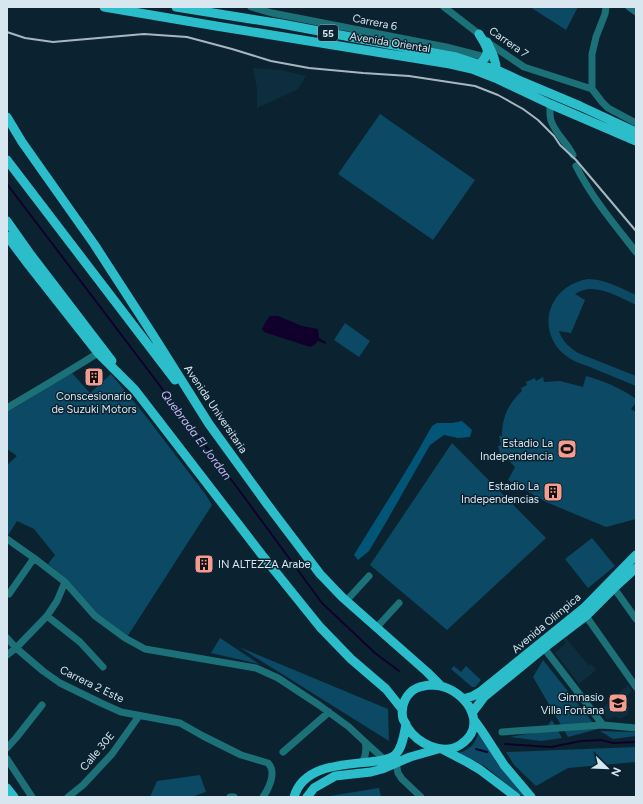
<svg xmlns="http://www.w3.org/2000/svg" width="643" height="804" viewBox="0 0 643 804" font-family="Figtree,sans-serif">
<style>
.built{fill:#0d2e3e}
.green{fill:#0b4965}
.forest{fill:#015577}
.water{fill:#10002b}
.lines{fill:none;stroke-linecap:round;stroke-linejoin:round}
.stream{stroke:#10002b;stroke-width:2}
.minor{stroke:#1c7078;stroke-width:7}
.major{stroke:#2bbdca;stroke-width:9}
.rail{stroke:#a7b7c1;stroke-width:2}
.labels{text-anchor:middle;stroke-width:3;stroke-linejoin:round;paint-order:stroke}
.shield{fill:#0b2330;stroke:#9aacb6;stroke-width:1}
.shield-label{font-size:10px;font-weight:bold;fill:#d8e6ef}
.street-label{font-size:11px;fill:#d8e6ef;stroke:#0b2330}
.poi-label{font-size:11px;fill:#d8e6ef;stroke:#0b2330;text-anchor:end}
.water-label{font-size:12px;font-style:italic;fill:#c6b7f3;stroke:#0b2330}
</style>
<rect width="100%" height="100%" fill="#0b2330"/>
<path class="built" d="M253,68L281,70L306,76L298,89L257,108V89Z
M566,638L589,666L591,664L596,670L579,684L555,653L566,643L564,640Z
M628,685L632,691L626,697L630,701L624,704L629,708L628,715L620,719L615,716L607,720L601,709Z"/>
<path class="green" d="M530,7H578L566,30Z
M380,114L475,180L433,240L338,174Z
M588,279C605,279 620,288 636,295V305C618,297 594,281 575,294L585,300L571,333L559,331C562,341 569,347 578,353L636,376V386C621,380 605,373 590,367C582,364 572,361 565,355C550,344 544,322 552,305C559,290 572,282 588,279Z
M345,323L370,341L359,357L334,340Z
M72,373L90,393L111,374L144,414L206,495L212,505L127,637L99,617L67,580L48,564L55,555L34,529L17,521L7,537V465L17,456L7,449V412Z
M586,376C604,381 621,388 636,399V403L631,409L636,412V519L606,527L546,502L508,480L515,467L508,460L505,461L503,453L500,454L498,446L501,445L499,436H502C502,417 508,404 522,391L521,388L527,385L526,382L535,378L536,381L543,377L544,382L560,381L583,387Z
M452,443L546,538L447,630L370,565Z
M592,538L615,566L588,588L565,559Z
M220,638L259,664L211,653Z
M239,647L388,709L389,741Z
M543,660L598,729L568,737L533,677Z
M454,666L461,672L466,666L481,680L475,687H472L451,669Z
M552,720L562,738L541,741L510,737L543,731Z
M479,731L498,765L524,790L525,794L523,796L520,795L497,776L483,765L459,753C472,748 475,744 479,731Z
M600,731L636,732V736L613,739Z
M636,747V762L568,768L536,786L514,765L506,752Z
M200,775L206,792L191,797H150L157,781Z
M379,788L381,797H331L330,796Z"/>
<path class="forest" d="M462,421L472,430L470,437L458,438L444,435L430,445L385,524L369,551L358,560L354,555C380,512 408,470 432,426L437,423H452Z"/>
<path class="water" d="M270,316H278L302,326L318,329L319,338L326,342V344L318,341L314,345L310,347L264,332L262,329L265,323Z"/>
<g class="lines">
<path class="stream" d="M7,184L239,490L322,603L375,653L399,671
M505,744L551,747L581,741L601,740L613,743L636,742
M476,749L487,752"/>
<path class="minor" d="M251,7L272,13L446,47L489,58
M444,7L479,34L487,42L524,67L592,89
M606,7L605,14L596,37L592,54V89L602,102L608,108L636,123
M629,7L636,12
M550,104C550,110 549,117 552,123C557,135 567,143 573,155
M576,166C592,198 614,224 636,252
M7,408C37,390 68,372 98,353
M7,539L34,558L65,582L95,616L125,638L145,649L256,668L278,678L319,705L349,727L365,742L385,760
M614,588L636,619
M9,594L34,558
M347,600L369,576
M47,616L80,642L103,667
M586,616L636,687
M377,627L399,603
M7,638L16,648L43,671L60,683L101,703L121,712L180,723L203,736L241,755L268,763C277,772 269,788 263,797
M544,648L603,725
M7,655L16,648L47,616L57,601L65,582
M502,732L603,725L636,728
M7,748L16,738L42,705
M283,752L329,712
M7,759L32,797
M362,763C366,756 367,750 365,742
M396,763L398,773L402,779L421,797
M68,797L83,785L112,754L139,716
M230,797H234"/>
<path class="major" d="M104,7L216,26L450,64L472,69L495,78L550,104L636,141
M176,7L282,24L456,57L497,70L523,82L580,106L636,132
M479,34C487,48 492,51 480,64
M487,42C492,52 498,64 496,75
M7,117L22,142L94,244L153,335L209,424L267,504L320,574L342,597L427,672L441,686
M7,160L175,380
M7,221L31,255L112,361
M7,236L28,264L98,353L135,390L262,555L320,627L351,659L386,689L402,709
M429,685C434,685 439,685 444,687C469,695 488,727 460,745C442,756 417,743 407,727C406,724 404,721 403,719C400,706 406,693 417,688C421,686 425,686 429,685Z
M463,699L473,696L480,692L585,607L636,555
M472,713L484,697L544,648L586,616L614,588L636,568
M474,720L482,731L504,765L531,797
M442,749L467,762L479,769L516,797
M7,788L14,797
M294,797C304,763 348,765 377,761C383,760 392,759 396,754C403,746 404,734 406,724
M307,797L314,788L335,776L371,772L382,769L410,757L438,749"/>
<path class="rail" d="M7,32L25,38L53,42L144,34L187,37L232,49L271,61L309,68L363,73L409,76L475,86L498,95L523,109L538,120L554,136L560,145L576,160L636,231"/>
</g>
<defs>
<g id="building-square" transform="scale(1)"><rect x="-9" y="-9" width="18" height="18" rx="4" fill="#f59c91" stroke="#0b2330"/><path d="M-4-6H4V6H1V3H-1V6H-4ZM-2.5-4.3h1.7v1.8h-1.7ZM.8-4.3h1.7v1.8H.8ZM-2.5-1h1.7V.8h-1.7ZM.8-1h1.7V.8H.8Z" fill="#111"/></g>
<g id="stadium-square" transform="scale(1)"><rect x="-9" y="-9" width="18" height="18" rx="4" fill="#f59c91" stroke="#0b2330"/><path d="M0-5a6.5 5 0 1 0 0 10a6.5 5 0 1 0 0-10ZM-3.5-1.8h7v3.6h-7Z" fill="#111"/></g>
<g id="school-square" transform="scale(1)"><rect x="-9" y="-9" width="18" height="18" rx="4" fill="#f59c91" stroke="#0b2330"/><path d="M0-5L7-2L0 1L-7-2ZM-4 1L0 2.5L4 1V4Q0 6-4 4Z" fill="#111"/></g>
</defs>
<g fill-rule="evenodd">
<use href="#building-square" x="94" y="377"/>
<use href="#stadium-square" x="567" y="449"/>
<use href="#building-square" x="553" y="492"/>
<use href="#building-square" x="204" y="564"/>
<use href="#school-square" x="618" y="703"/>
</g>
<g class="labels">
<rect class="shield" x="318" y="25" width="20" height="16" rx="3"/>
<g class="shield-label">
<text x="328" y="37">55</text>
</g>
<g class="street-label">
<text transform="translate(375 22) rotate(11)" y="4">Carrera 6</text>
<text transform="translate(390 42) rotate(9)" y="4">Avenida Oriental</text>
<text transform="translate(509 42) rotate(35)" y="4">Carrera 7</text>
<text transform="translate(216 409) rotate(56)" y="4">Avenida Universitaria</text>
<text transform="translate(546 623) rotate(-40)" y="4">Avenida Olimpica</text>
<text transform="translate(92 684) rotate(26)" y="4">Carrera 2 Este</text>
<text transform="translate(97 751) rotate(-50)" y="4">Calle 30E</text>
</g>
<g class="poi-label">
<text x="94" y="400" text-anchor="middle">Conscesionario<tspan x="94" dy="13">de Suzuki Motors</tspan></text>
<text x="553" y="447">Estadio La<tspan x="553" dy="13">Independencia</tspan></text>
<text x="539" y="490">Estadio La<tspan x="539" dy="13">Independencias</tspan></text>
<text x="218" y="568" text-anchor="start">IN ALTEZZA Arabe</text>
<text x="604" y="701">Gimnasio<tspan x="604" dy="13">Villa Fontana</tspan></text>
</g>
<g class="water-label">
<text transform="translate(196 435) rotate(53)" y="4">Quebrada El Jordan</text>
</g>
</g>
<rect width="643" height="804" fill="none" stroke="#d8e6ef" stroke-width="16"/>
<g transform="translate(607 768) rotate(113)" stroke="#0b2330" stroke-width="3" paint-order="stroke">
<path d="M0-3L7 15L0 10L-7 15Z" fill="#d8e6ef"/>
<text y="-6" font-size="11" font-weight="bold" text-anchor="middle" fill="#d8e6ef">N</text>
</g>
</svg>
